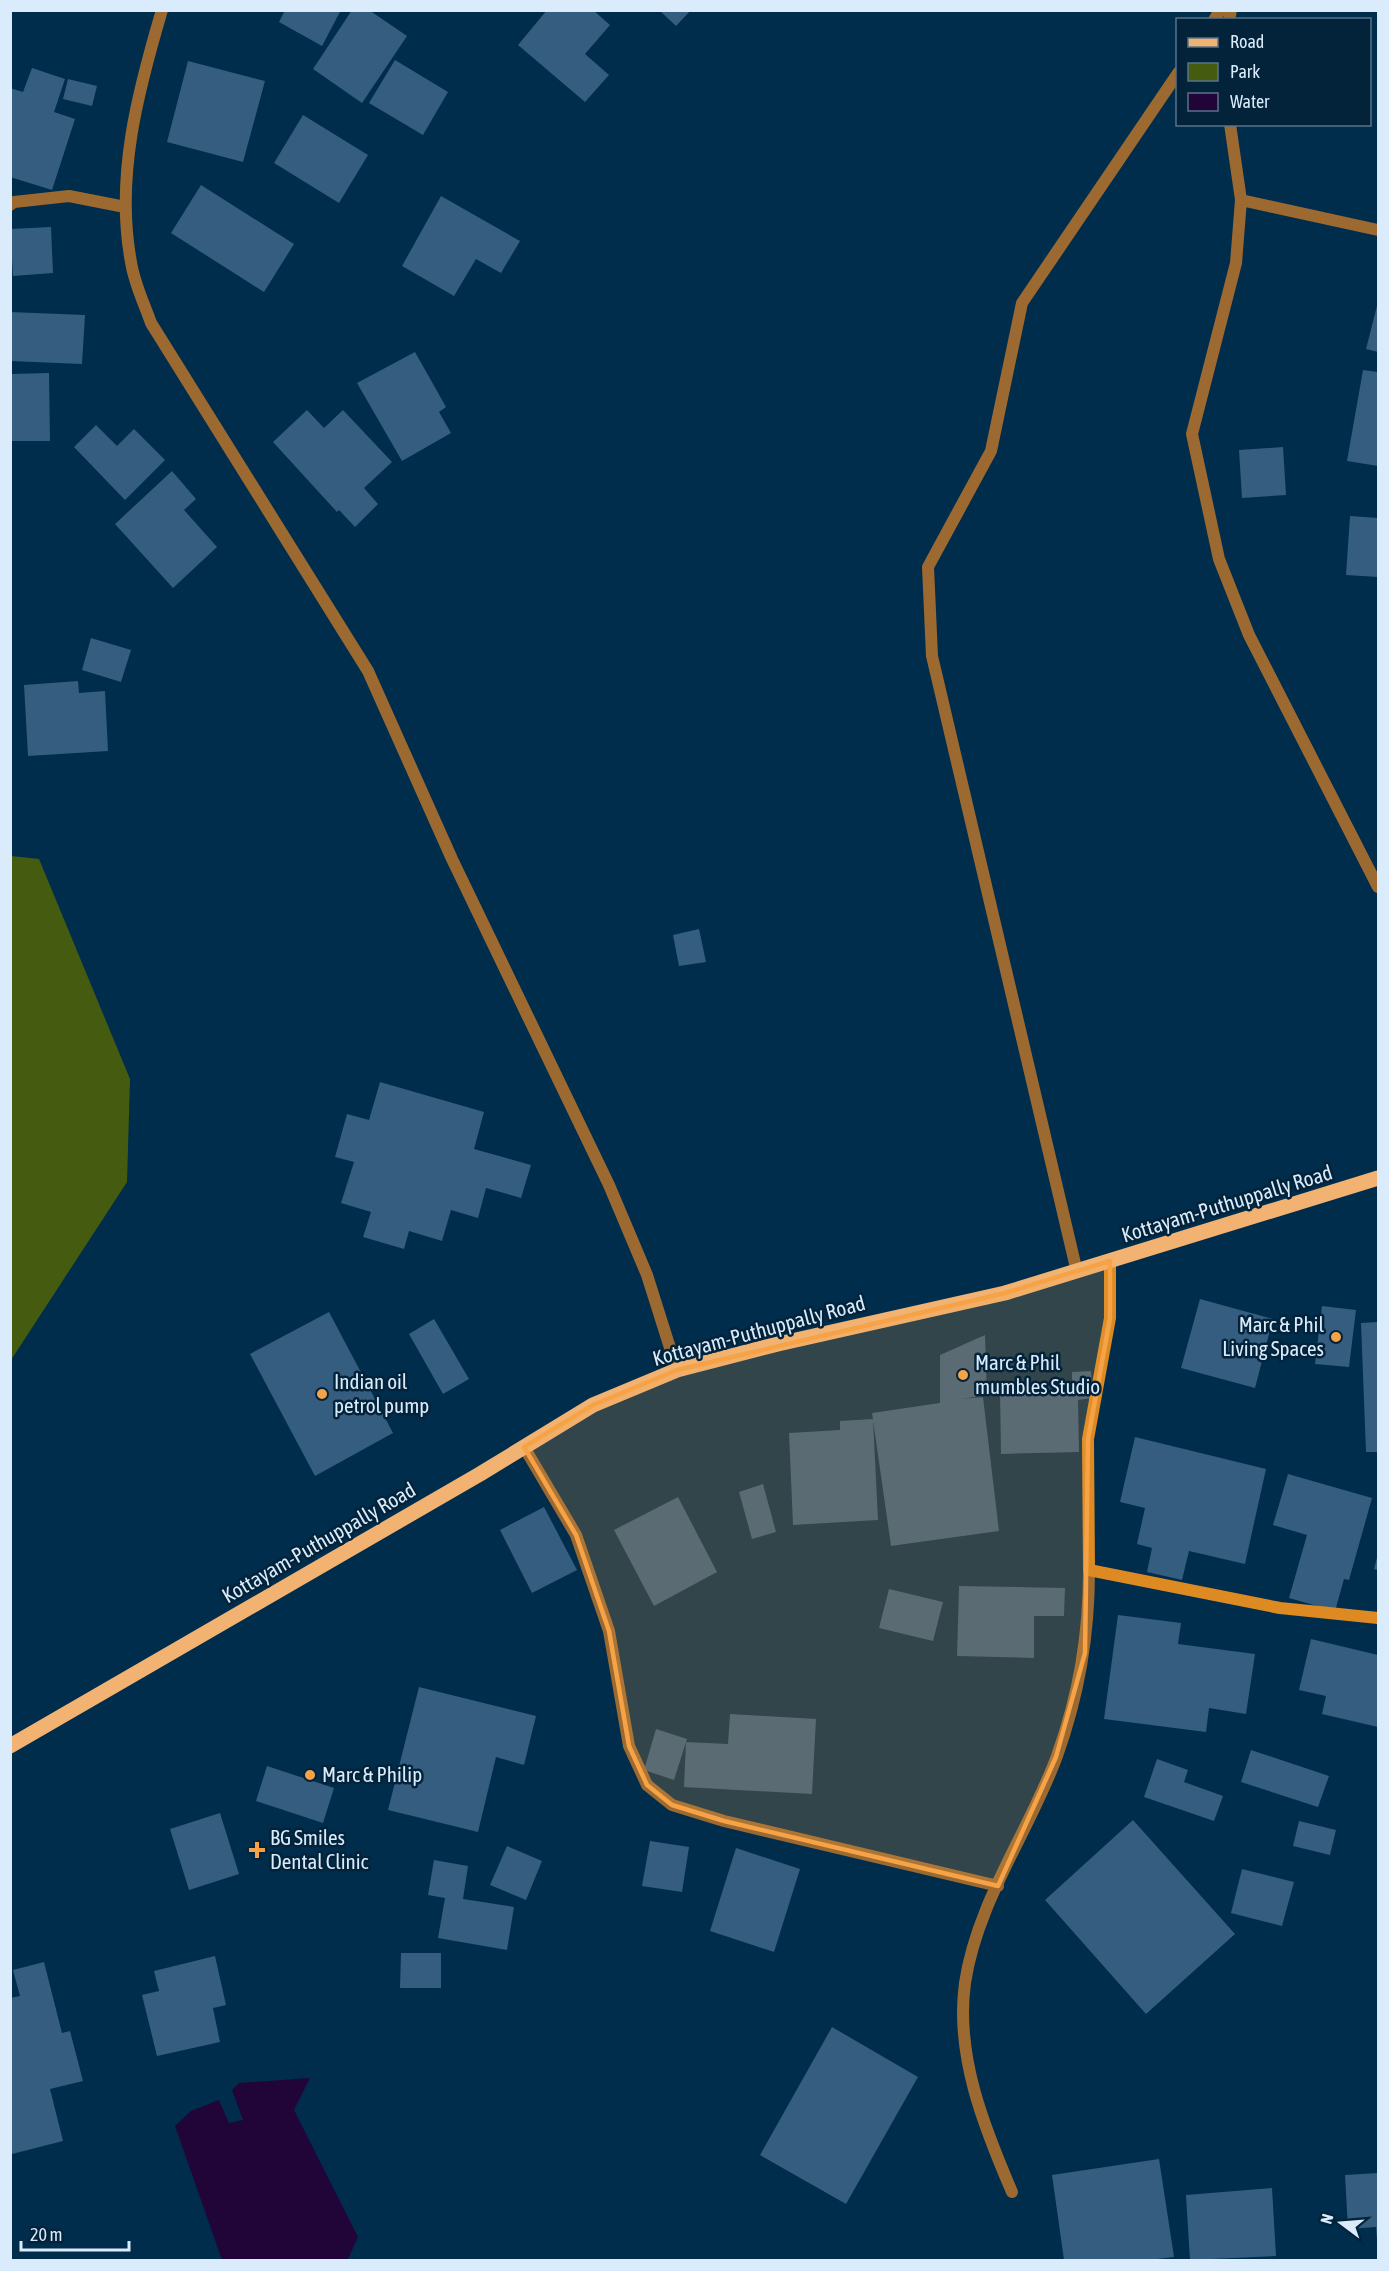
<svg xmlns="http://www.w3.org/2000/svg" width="1389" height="2271" viewBox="0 0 1389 2271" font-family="'Asap Condensed',sans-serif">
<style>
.green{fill:#455c10}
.water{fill:#220538}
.building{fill:#345d7f}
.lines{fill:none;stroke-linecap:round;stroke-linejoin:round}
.street{stroke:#9c6931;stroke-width:12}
.secondary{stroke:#dd8a22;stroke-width:12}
.primary{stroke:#f2b272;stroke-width:15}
.marked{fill:#f5a346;fill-opacity:0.2;stroke:#f5a346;stroke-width:4.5;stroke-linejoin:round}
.poi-dot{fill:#f5a346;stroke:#03233a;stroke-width:2}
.labels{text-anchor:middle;stroke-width:5;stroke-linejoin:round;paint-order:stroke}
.street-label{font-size:21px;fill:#daecfc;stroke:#03233a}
.poi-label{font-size:21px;fill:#daecfc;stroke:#03233a;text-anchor:start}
</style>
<rect width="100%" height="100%" fill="#012d4c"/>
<path class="green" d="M11,856L39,859L130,1079L127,1182L11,1360Z"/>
<path class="water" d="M310,2078L294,2110L358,2237L348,2259L222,2260L175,2126L191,2111L219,2100L229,2123L243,2120L232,2090L239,2083Z"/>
<path class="building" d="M285,10H341L322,46L279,22Z
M352,10H369L407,36L362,103L313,69Z
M547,10H593L610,25L585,54L609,75L585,102L518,45Z
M659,10H691L676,26Z
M395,60L448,92L423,135L369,103Z
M188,61L265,81L243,162L167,142Z
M32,68L65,79L54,112L75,119L52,190L10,177V88L23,92Z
M68,79L97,86L92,106L63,99Z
M303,115L368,155L339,203L274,163Z
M201,185L294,244L264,292L171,233Z
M441,196L520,241L501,273L476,259L454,296L402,266Z
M51,227L53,273L13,276L10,229Z
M1378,302V352L1366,349Z
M10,312L85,315L82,364L10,361Z
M415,352L446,407L439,412L451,433L402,461L357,383Z
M1363,370L1378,372V466L1347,461Z
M49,373L50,441H12V374Z
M307,410L324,428L343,410L392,462L364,488L378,504L355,527L339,510L337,512L273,442Z
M96,425L117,446L134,429L165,460L125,500L74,447Z
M1283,447L1286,495L1242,498L1239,450Z
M172,471L196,499L184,510L217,547L173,588L115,524Z
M1350,516L1378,518V577L1346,575Z
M91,638L131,650L121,682L82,670Z
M78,681L79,693L105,691L108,751L28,756L24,685Z
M699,929L706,962L679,966L673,935Z
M380,1082L484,1112L474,1149L531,1165L521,1198L486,1188L478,1218L451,1210L442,1241L409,1231L404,1249L363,1237L371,1212L341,1203L354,1162L335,1157L347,1114L369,1120Z
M1200,1299L1273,1319L1255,1388L1181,1368Z
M1322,1306L1356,1310L1349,1367L1315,1364Z
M329,1312L393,1433L315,1476L250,1354Z
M434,1319L469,1379L443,1394L409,1334Z
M1378,1322V1452H1366L1361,1323Z
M985,1335L987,1395L962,1399L983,1397L999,1531L891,1546L872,1413L940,1403V1355Z
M1091,1371L1092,1398L1078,1400L1079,1452L1001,1454L1000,1392L1072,1389V1372Z
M873,1419L878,1520L793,1525L789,1433L840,1430V1421Z
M1135,1437L1266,1469L1245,1564L1189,1551L1182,1580L1147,1572L1152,1548L1137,1544L1145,1508L1120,1502Z
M1288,1474L1372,1498L1349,1580L1344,1579L1335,1611L1289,1598L1307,1535L1273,1525Z
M763,1484L776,1532L752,1539L739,1492Z
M678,1497L717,1572L654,1606L614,1530Z
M544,1507L577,1570L532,1593L500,1530Z
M1378,1554V1570L1374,1569Z
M959,1586L1065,1588L1064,1616H1034V1658L957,1656Z
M889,1589L943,1602L933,1641L879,1628Z
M1118,1615L1181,1623L1178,1644L1255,1654L1246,1714L1209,1708L1206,1732L1104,1719Z
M1311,1639L1378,1655V1727L1322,1714L1326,1696L1299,1690Z
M419,1687L536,1716L524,1765L496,1757L478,1832L388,1810Z
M730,1714L816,1719L812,1794L684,1787L686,1742L728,1744Z
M656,1729L687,1739L674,1780L644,1770Z
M1251,1750L1329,1776L1318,1807L1241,1782Z
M1157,1759L1188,1770L1184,1782L1223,1796L1214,1821L1144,1797Z
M267,1766L334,1788L323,1823L256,1801Z
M220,1813L239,1874L189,1890L170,1829Z
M1133,1820L1235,1934L1146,2014L1045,1900Z
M1299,1821L1336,1830L1330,1855L1293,1846Z
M650,1841L689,1847L682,1892L642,1886Z
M507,1846L542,1861L526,1900L490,1885Z
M736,1848L800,1869L774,1952L710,1931Z
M434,1860L468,1866L463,1899L514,1907L507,1950L438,1938L445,1898L428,1895Z
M1242,1869L1294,1882L1282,1926L1231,1913Z
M401,1953H441V1988H400Z
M215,1956L226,2005L213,2008L220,2042L157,2056L142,1995L159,1991L154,1971Z
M44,1962L62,2033L70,2031L83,2081L50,2089L63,2141L12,2154L10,1998L20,1996L13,1970Z
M832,2027L918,2077L846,2204L760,2155Z
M1159,2159L1174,2257L1149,2260H1064L1052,2175Z
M1378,2173V2239H1377L1376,2227L1348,2229L1345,2175Z
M1272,2188L1276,2256L1190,2260L1186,2195Z"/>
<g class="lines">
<path class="street" d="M162,10C138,91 115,177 131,262C134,283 144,303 151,323L368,671L452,859L609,1185L647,1275L677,1370
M1214,20L1220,10
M1229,20L1231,10
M1230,124L1241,200L1236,263L1192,434L1219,559L1249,635L1378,887
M1241,200L1378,230
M10,205L14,202L69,196L125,207
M1077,1272L932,656L928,567L991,451L1022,303L1178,73
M524,1447L576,1535L609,1631L629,1746L647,1785L672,1805L724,1821L998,1886
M1012,2192C984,2127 955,2055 965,1983C977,1902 1029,1832 1057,1756C1079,1694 1089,1636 1089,1570"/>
<path class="secondary" d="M1110,1261V1318L1088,1439L1089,1570L1280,1608L1378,1618"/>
<path class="primary" d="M10,1746L480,1474L593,1405L677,1370L778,1344L1005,1293L1378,1178"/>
</g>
<path class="marked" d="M1110,1261V1318L1088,1439L1085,1653L1056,1757L998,1886L724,1821L672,1805L647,1785L629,1746L609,1631L576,1535L524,1447L593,1405L677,1370L1005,1293Z"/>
<g class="poi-dot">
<circle cx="1336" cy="1337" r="6"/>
<circle cx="963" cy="1375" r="6"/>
<circle cx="322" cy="1394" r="6"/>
<circle cx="310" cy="1775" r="6"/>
<path d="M254 1841h6v6h6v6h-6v6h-6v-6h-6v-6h6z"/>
</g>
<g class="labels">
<g class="street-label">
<text transform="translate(1227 1204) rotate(-17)" y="7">Kottayam-Puthuppally Road</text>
<text transform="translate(759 1331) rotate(-15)" y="7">Kottayam-Puthuppally Road</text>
<text transform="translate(319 1543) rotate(-30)" y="7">Kottayam-Puthuppally Road</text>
</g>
<g class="poi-label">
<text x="1324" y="1332" text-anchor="end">Marc &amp; Phil<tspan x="1324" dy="24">Living Spaces</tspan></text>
<text x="975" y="1370">Marc &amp; Phil<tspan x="975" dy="24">mumbles Studio</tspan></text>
<text x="334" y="1389">Indian oil<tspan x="334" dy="24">petrol pump</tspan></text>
<text x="322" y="1782">Marc &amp; Philip</text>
<text x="270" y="1845">BG Smiles<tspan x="270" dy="24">Dental Clinic</tspan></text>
</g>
</g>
<rect width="1389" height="2271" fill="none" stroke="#daecfc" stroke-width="24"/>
<rect x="1176" y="18" width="195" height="108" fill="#03233a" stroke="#597388" stroke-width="1.5"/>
<rect x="1188" y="38" width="30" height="9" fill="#f2b272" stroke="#597388" stroke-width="1.5"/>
<text x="1230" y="48" font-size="18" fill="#daecfc">Road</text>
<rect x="1188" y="63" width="30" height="18" fill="#455c10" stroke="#597388" stroke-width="1.5"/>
<text x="1230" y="78" font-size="18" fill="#daecfc">Park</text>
<rect x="1188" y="93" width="30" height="18" fill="#220538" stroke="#597388" stroke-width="1.5"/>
<text x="1230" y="108" font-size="18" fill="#daecfc">Water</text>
<g transform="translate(1341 2223) rotate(286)" stroke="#03233a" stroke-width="4.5" paint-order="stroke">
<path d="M0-4.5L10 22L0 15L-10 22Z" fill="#daecfc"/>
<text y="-9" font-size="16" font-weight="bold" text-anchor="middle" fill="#daecfc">N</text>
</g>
<path d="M21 2241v9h108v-9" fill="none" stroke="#daecfc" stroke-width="3"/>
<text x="30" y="2241" font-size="18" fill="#daecfc" stroke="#03233a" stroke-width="4.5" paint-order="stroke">20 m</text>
</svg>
